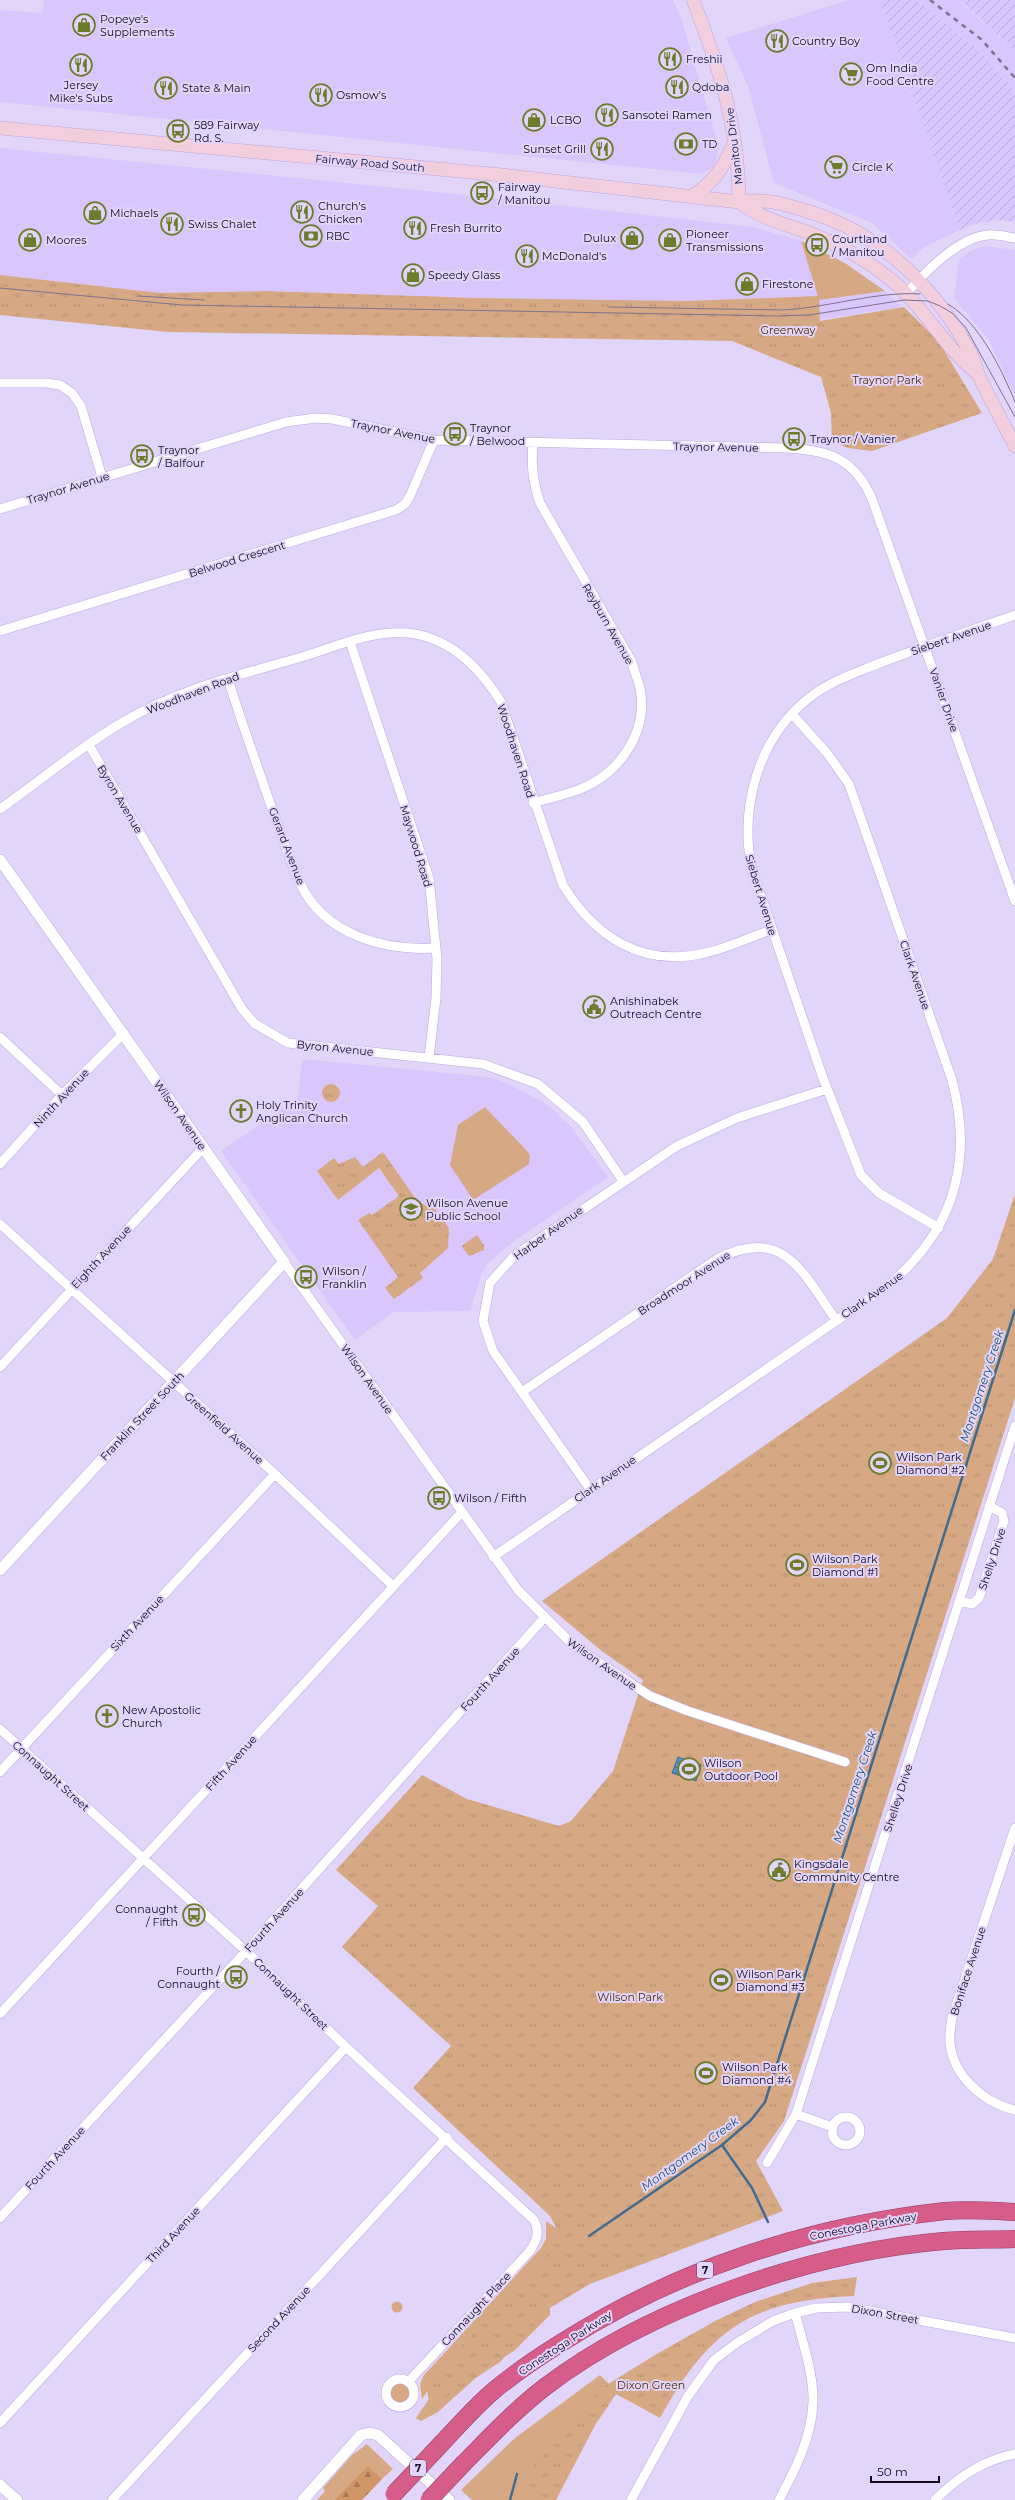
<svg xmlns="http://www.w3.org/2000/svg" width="1015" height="2500" viewBox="0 0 1015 2500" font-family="Montserrat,sans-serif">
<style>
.built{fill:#d9c6fd}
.industrial{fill:url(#industrial-furrows)}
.grass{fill:#d6a984}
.forest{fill:url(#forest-firs)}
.park{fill:url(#park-tufts)}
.water{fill:url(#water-rules);stroke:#416c92}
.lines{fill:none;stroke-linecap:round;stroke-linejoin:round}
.stream{stroke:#416c92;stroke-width:2.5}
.minor-casing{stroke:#bba7e3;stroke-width:10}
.tertiary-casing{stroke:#bba7e3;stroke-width:12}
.secondary-casing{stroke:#bba7e3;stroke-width:14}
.motorway-casing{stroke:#924065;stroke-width:18}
.minor{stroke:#fff;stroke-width:9}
.tertiary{stroke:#fff;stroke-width:11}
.secondary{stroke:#f3cedc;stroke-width:13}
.motorway{stroke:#d65d89;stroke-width:17}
.tram{stroke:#7d7290;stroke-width:1}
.rail{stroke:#7d7290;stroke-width:2.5;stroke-dasharray:5 5;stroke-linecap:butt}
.motorway-bridge-casing{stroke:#924065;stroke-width:18;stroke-linecap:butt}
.motorway-bridge{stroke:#d65d89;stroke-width:17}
.labels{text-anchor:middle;stroke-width:4;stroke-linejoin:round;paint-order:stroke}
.shield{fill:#e1d5fa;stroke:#524862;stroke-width:1}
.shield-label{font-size:10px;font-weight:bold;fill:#140b21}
.poi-label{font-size:11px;fill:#140b21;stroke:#e1d5fa;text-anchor:start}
.street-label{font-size:11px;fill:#140b21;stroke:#e1d5fa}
.park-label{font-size:11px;fill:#532d05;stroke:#e1d5fa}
.water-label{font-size:12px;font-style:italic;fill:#225473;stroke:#e1d5fa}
</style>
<defs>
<pattern id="industrial-furrows" width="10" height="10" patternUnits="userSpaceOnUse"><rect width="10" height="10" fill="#d9c6fd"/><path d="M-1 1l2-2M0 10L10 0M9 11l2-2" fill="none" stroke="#b9a9d9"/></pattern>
<pattern id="forest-firs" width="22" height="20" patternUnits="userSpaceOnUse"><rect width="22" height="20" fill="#d09666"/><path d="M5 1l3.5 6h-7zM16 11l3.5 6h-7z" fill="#a87954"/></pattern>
<pattern id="park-tufts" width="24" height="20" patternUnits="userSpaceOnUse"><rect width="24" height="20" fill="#d6a984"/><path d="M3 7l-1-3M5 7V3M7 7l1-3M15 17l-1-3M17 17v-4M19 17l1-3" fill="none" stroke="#b79072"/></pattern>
<pattern id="water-rules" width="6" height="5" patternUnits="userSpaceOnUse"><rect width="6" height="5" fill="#5496c3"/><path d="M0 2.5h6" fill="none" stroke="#44799e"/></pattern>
</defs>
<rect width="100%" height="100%" fill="#e1d5fa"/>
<path class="built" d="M44,0H673L682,21L719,148L714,167L701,174L0,102V10L43,13Z
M849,0H880L960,230L924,247L912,259L872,223L774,183L748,86L726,38Z
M916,0H958L1015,51V90L977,49Z
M0,148L486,197L754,227L801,241L819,296L686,301L478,298L266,291L171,293L732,303L826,299L885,291L901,307L799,323L306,314L148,292L0,275Z
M986,246L1015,250V397L989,340L954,298L959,259L972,250Z
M302,1059L489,1077L502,1081L532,1096L549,1106L571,1127L608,1177L513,1242L489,1262L482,1273L470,1311L393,1312L355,1340L221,1151L298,1098Z"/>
<path class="industrial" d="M880,0H916L977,49L1015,90V222L1001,220L978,223L960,230Z
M958,0H1015V51L963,3Z"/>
<path class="grass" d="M801,241L845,263L885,291L819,300Z
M485,1107L528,1152L530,1155L529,1164L473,1200L450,1165L458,1125Z
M546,2221L568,2236L436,2379L422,2399L420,2384L424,2375L541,2248L546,2239Z
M550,2306V2315L514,2351L489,2366L438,2412L421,2421L416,2418L431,2396Z
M600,2375L617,2392L603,2410L556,2500H472L461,2490L515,2438Z
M389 2394a11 11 0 1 1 22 0a11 11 0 1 1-22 0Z
M367,2444L393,2469L382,2479L368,2467L334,2500H317L325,2491L323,2488L352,2455Z"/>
<path class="forest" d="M368,2466L382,2479L362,2500H334Z"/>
<path class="park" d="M0,275L160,293L266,291L478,298L686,301L819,296L820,321L904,307L939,342L982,413L872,451L848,448L832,441L831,413L821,377L732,341L168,332L0,315Z
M322 1093a9 9 0 1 1 18 0a9 9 0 1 1-18 0Z
M383,1152L418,1202L435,1209L449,1228L448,1248L420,1273L423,1278L394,1299L385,1288L398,1277L358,1220L369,1213L372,1215L399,1196L379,1168L338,1200L317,1171L334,1158L339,1164L355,1157L363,1167Z
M1015,1194V1398L784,2121L756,2161L783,2211L590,2284L548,2309L500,2362L430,2408L426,2384L552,2249L558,2231L550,2216L413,2088L451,2046L342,1947L378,1906L336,1870L422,1775L467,1799L559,1826L571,1821L613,1771L643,1680L603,1652L542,1601L947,1318L993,1259Z
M477,1235L484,1245V1250L469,1256L462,1247L463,1245Z
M857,2277L854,2296C752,2300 709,2329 660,2418L616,2394L579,2449L554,2500H528L530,2497L529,2486L524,2477L600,2389L655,2355L717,2320L755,2302L812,2283Z
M391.5 2307a5.5 5.5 0 1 1 11 0a5.5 5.5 0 1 1-11 0Z"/>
<path class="water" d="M678,1757L701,1765L696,1781L672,1773Z"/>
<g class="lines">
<path class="stream" d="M722,2145L752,2188L768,2222
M589,2236L722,2145L751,2120L765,2102L1015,1310
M510,2500L517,2474"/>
<g class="minor-casing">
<path id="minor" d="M907,293C925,272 959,237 988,235C996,234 1007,237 1015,238
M0,383H46L60,385L72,393L81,406L102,477
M533,444C531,466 533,482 540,503L632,662C634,671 638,680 640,688C649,733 618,775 578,790C563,795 548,799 533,803
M0,509L286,422L316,418L332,419L434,440L785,448C827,450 854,457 872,499L1015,901
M0,631L396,510L405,504L410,496L434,440
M350,642L429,878L437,959L436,998L429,1057
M228,679C241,721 256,762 270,803C280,829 288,857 300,883C324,935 384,951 436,948
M89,745L242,1009L255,1024L288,1043L483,1064L538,1084L583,1122L623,1181
M0,809C41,780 80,747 123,722C178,689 244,674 305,656C337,646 372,630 407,633C450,637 480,668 501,702L563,885C595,937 642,968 705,953C728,948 750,937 771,930
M0,1037L62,1095
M0,1164L62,1095L124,1033
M0,1224L275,1474L392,1585
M939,1228L879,1193L861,1175L823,1078L752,870C739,808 758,738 809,698C830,681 856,673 880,663C925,646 970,631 1015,615
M284,1262L518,1590L573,1645L650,1696L688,1711L845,1762
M0,1367L203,1148
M522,1392L717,1259C784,1225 802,1272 836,1320
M590,1489L493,1351L483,1321L490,1283L514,1256L677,1146L737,1118L827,1089
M493,1557L887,1286C953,1232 974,1163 952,1080L849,784L827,753L792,714
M959,1601L972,1604L979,1598L1004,1521L1002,1513L989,1506
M0,1729L246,1951L346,2047L534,2220C540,2232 537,2241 529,2252L408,2382
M0,1772L275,1474
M1015,1828L952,2018C951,2026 949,2035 950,2043C953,2076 984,2103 1015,2110
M0,2014L461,1513
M796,2114L832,2127
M832 2131a14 14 0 1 1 28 0a14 14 0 1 1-28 0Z
M767,2163L796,2114L1015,1426
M0,2218L246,1951L544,1618
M386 2393a14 14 0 1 1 28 0a14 14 0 1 1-28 0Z
M0,2423L346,2047
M112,2500L447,2137
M631,2500L688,2396L714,2360L738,2342L773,2321L795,2313L816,2308L848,2307L1015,2338
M779,2500C795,2470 812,2437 813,2402C814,2375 802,2339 795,2313
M935,2500C958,2477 983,2460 1015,2454"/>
</g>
<g class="tertiary-casing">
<path id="tertiary" d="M0,860L284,1262L0,1570
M0,2485L17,2500
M303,2500L361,2435L370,2433L378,2435L449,2500"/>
</g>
<g class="secondary-casing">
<path id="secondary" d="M693,0C720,70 739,126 739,202
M0,128L502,175L739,202C767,198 784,204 810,212C882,234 938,290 972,356C975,362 976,369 979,376C990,399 1003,423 1015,446
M692,196C714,183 724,166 734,143
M739,202C764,221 794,226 822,238C844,248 866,260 885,275C923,303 941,345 978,374"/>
</g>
<g class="motorway-casing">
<path id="motorway" d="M442,2443C458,2426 474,2408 491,2393C513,2374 537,2358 561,2343C677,2269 809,2226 945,2211C968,2209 992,2211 1015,2212
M464,2463C490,2437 515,2410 545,2387C650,2307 813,2252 944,2241C968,2239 992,2240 1015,2239"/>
</g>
<use href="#minor" class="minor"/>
<use href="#tertiary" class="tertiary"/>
<use href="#secondary" class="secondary"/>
<use href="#motorway" class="motorway"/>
<path class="tram" d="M0,288L182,305L778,316L809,315L904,300L928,301L940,306L952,313L966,328L1015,417
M138,296L204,300
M948,304C979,322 1002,370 1015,402
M609,307L782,310C827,308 877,291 920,294"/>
<path class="rail" d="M930,0L982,40L1015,78"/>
<g class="motorway-bridge-casing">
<path id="motorway-bridge" d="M394,2494L442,2443
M429,2500L464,2463"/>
</g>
<use href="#motorway-bridge" class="motorway-bridge"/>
</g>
<defs>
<g id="shop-ring" transform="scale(1.15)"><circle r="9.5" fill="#e1d5fa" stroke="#6c7c2b" stroke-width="1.5"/><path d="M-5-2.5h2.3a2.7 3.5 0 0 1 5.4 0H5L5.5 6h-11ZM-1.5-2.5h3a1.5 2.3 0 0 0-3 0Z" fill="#6c7c2b"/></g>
<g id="restaurant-ring" transform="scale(1.15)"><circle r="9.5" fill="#e1d5fa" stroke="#6c7c2b" stroke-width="1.5"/><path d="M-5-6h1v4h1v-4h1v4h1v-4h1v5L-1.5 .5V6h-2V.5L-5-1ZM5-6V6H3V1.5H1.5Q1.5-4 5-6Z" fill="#6c7c2b"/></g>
<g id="supermarket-ring" transform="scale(1.15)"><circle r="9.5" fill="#e1d5fa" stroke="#6c7c2b" stroke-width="1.5"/><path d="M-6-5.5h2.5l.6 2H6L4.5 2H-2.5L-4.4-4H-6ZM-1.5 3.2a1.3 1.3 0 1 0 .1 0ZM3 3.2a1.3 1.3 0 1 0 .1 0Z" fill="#6c7c2b"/></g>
<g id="bus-ring" transform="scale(1.15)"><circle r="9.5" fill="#e1d5fa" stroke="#6c7c2b" stroke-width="1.5"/><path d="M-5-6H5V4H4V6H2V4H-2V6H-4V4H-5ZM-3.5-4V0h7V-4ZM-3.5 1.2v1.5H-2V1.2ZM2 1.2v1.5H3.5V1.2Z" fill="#6c7c2b"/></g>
<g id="bank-ring" transform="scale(1.15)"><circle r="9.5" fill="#e1d5fa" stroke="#6c7c2b" stroke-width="1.5"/><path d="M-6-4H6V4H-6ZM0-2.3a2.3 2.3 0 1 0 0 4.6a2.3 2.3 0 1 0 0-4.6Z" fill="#6c7c2b"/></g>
<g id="civic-ring" transform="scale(1.15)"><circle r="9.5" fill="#e1d5fa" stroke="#6c7c2b" stroke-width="1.5"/><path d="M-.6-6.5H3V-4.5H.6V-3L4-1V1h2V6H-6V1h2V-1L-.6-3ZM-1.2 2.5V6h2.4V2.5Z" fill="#6c7c2b"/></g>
<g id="church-ring" transform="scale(1.15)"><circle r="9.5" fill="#e1d5fa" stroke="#6c7c2b" stroke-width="1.5"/><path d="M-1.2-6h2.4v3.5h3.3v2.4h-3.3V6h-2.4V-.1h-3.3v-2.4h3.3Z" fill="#6c7c2b"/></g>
<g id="school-ring" transform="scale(1.15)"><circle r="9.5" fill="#e1d5fa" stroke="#6c7c2b" stroke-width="1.5"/><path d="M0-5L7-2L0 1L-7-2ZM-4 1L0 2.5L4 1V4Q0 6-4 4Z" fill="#6c7c2b"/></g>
<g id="stadium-ring" transform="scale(1.15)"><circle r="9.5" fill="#e1d5fa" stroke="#6c7c2b" stroke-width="1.5"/><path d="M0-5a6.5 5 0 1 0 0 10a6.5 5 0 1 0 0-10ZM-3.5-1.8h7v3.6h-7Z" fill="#6c7c2b"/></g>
</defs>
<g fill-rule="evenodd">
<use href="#shop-ring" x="84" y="25"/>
<use href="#restaurant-ring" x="777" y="41"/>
<use href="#restaurant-ring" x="670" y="59"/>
<use href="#restaurant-ring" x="81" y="65"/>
<use href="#supermarket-ring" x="851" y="74"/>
<use href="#restaurant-ring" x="677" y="87"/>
<use href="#restaurant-ring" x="166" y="88"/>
<use href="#restaurant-ring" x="321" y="95"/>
<use href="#restaurant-ring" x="607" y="115"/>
<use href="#shop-ring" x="534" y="120"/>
<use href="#bus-ring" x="178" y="131"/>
<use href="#bank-ring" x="686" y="144"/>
<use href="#restaurant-ring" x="602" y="149"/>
<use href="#supermarket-ring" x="836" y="167"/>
<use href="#bus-ring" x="482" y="193"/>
<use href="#restaurant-ring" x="302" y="212"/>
<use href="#shop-ring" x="95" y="213"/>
<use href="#restaurant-ring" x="172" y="224"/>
<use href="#restaurant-ring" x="415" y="228"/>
<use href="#bank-ring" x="311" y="236"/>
<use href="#shop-ring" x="632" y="238"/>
<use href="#shop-ring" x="30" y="240"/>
<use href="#shop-ring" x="670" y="240"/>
<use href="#bus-ring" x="817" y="245"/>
<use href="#restaurant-ring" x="527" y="256"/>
<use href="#shop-ring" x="413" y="275"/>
<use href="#shop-ring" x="747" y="284"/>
<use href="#bus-ring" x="455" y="434"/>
<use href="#bus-ring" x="794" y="439"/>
<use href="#bus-ring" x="142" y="456"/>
<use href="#civic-ring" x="594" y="1007"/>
<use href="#church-ring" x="241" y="1111"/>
<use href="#school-ring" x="411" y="1209"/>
<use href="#bus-ring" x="306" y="1277"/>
<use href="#stadium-ring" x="880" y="1463"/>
<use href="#bus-ring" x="439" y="1498"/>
<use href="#stadium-ring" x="797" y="1565"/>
<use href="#church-ring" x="107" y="1716"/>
<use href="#stadium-ring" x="689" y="1769"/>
<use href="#civic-ring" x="779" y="1870"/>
<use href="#bus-ring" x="194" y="1915"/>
<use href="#bus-ring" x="236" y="1977"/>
<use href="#stadium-ring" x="721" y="1980"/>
<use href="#stadium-ring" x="706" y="2073"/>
</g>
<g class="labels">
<g class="shield">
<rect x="697" y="2262" width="16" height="16" rx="3"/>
<rect x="410" y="2460" width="16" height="16" rx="3"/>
</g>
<g class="shield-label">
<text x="705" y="2274">7</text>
<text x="418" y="2472">7</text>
</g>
<g class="poi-label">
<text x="100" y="23">Popeye's<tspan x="100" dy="13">Supplements</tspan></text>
<text x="792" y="45">Country Boy</text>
<text x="686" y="63">Freshii</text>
<text x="866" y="72">Om India<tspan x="866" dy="13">Food Centre</tspan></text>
<text x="81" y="89" text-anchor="middle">Jersey<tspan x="81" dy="13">Mike's Subs</tspan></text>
<text x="692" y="91">Qdoba</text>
<text x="182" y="92">State &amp; Main</text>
<text x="336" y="99">Osmow's</text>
<text x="622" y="119">Sansotei Ramen</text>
<text x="550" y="124">LCBO</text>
<text x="194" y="129">589 Fairway<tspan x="194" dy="13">Rd. S.</tspan></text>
<text x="702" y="148">TD</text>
<text x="586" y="153" text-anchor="end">Sunset Grill</text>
<text x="852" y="171">Circle K</text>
<text x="498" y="191">Fairway<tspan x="498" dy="13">/ Manitou</tspan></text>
<text x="318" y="210">Church's<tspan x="318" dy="13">Chicken</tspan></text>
<text x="110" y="217">Michaels</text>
<text x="188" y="228">Swiss Chalet</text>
<text x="430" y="232">Fresh Burrito</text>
<text x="686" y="238">Pioneer<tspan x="686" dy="13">Transmissions</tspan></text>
<text x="326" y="240">RBC</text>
<text x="616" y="242" text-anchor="end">Dulux</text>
<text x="832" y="243">Courtland<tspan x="832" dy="13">/ Manitou</tspan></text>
<text x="46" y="244">Moores</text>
<text x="542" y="260">McDonald's</text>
<text x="428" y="279">Speedy Glass</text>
<text x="762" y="288">Firestone</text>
<text x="470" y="432">Traynor<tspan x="470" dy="13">/ Belwood</tspan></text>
<text x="810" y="443">Traynor / Vanier</text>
<text x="158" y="454">Traynor<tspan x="158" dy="13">/ Balfour</tspan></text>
<text x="610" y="1005">Anishinabek<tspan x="610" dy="13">Outreach Centre</tspan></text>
<text x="256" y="1109">Holy Trinity<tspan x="256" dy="13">Anglican Church</tspan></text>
<text x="426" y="1207">Wilson Avenue<tspan x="426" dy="13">Public School</tspan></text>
<text x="322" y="1275">Wilson /<tspan x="322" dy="13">Franklin</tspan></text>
<text x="896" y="1461">Wilson Park<tspan x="896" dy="13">Diamond #2</tspan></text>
<text x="454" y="1502">Wilson / Fifth</text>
<text x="812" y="1563">Wilson Park<tspan x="812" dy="13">Diamond #1</tspan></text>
<text x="122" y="1714">New Apostolic<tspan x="122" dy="13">Church</tspan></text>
<text x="704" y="1767">Wilson<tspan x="704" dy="13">Outdoor Pool</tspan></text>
<text x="794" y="1868">Kingsdale<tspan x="794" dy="13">Community Centre</tspan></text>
<text x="178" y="1913" text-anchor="end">Connaught<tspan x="178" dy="13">/ Fifth</tspan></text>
<text x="220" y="1975" text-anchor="end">Fourth /<tspan x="220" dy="13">Connaught</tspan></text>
<text x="736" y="1978">Wilson Park<tspan x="736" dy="13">Diamond #3</tspan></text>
<text x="722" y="2071">Wilson Park<tspan x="722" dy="13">Diamond #4</tspan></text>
</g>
<g class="street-label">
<text transform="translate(734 146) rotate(-97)" y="4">Manitou Drive</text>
<text transform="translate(370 163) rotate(5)" y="4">Fairway Road South</text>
<text transform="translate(393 431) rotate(11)" y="4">Traynor Avenue</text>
<text transform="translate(716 447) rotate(1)" y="4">Traynor Avenue</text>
<text transform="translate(68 488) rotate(-17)" y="4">Traynor Avenue</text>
<text transform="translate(237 559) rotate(-17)" y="4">Belwood Crescent</text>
<text transform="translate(608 624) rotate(60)" y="4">Reyburn Avenue</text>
<text transform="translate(951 638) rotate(-19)" y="4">Siebert Avenue</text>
<text transform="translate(193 693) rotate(-21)" y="4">Woodhaven Road</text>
<text transform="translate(944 700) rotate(71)" y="4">Vanier Drive</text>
<text transform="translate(516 751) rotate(72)" y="4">Woodhaven Road</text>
<text transform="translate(120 799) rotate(59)" y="4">Byron Avenue</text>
<text transform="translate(287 846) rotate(69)" y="4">Gerard Avenue</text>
<text transform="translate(416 846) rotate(73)" y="4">Maywood Road</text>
<text transform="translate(761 895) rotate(73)" y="4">Siebert Avenue</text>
<text transform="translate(915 975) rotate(71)" y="4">Clark Avenue</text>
<text transform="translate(335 1048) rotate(6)" y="4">Byron Avenue</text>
<text transform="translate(61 1098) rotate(-47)" y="4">Ninth Avenue</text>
<text transform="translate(180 1115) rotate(55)" y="4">Wilson Avenue</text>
<text transform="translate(548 1233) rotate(-36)" y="4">Harber Avenue</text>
<text transform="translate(101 1257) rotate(-47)" y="4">Eighth Avenue</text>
<text transform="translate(684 1283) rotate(-33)" y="4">Broadmoor Avenue</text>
<text transform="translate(872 1295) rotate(-35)" y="4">Clark Avenue</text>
<text transform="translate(367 1379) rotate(55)" y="4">Wilson Avenue</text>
<text transform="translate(142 1416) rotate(-47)" y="4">Franklin Street South</text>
<text transform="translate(224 1428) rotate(42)" y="4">Greenfield Avenue</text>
<text transform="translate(605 1479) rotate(-35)" y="4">Clark Avenue</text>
<text transform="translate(992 1559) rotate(-72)" y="4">Shelly Drive</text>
<text transform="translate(137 1623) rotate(-47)" y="4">Sixth Avenue</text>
<text transform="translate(602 1664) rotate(35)" y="4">Wilson Avenue</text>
<text transform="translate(490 1679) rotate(-48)" y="4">Fourth Avenue</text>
<text transform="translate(231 1763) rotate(-48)" y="4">Fifth Avenue</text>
<text transform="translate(51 1776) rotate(42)" y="4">Connaught Street</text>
<text transform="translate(898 1798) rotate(-72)" y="4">Shelley Drive</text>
<text transform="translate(274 1920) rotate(-48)" y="4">Fourth Avenue</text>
<text transform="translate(968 1971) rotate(-72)" y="4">Boniface Avenue</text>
<text transform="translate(291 1994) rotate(44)" y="4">Connaught Street</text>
<text transform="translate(55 2158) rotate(-47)" y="4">Fourth Avenue</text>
<text transform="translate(863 2226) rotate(-11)" y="4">Conestoga Parkway</text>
<text transform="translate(173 2235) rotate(-47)" y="4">Third Avenue</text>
<text transform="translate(476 2309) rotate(-47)" y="4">Connaught Place</text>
<text transform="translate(885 2314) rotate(10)" y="4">Dixon Street</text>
<text transform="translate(279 2319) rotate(-47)" y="4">Second Avenue</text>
<text transform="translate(565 2343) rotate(-33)" y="4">Conestoga Parkway</text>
</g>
<g class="park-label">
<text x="788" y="334">Greenway</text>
<text x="887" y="384">Traynor Park</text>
<text x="630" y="2001">Wilson Park</text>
<text x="651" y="2389">Dixon Green</text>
</g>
<g class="water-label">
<text transform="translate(982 1386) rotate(-72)" y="4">Montgomery Creek</text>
<text transform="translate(855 1787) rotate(-72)" y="4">Montgomery Creek</text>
<text transform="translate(690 2154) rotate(-36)" y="4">Montgomery Creek</text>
</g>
</g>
<path d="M871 2476v6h68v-6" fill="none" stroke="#140b21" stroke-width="2"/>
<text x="877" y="2476" font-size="12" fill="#140b21" stroke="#e1d5fa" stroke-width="3" paint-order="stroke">50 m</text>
</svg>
